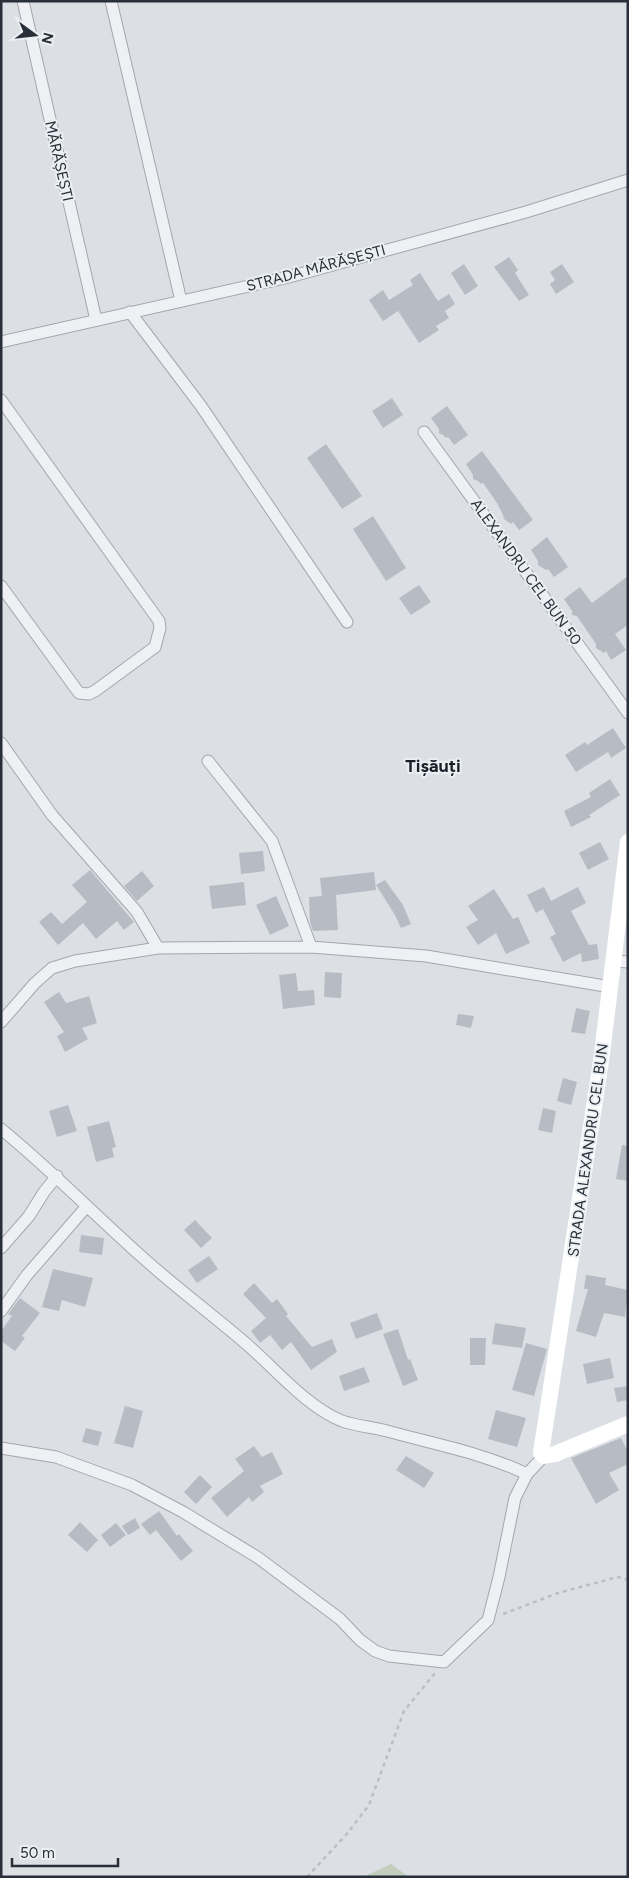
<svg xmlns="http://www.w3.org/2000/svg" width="629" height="1878" viewBox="0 0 629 1878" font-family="Figtree,sans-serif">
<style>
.green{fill:#c3cebe}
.building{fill:#b7bcc4}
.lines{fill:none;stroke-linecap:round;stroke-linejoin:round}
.street-casing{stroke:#a2a7ae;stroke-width:13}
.path{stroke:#bbbec3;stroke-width:2.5;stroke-dasharray:4 4;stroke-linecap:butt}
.street{stroke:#eef0f4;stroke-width:11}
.secondary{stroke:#fff;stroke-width:16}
.labels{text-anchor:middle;stroke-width:4;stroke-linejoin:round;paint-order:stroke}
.street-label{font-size:15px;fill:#282f39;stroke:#ebeff3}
.quarter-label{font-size:18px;font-weight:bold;fill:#1a202a;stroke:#ebeff3}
</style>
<rect width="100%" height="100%" fill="#dce0e5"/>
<path class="green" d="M391,1864L409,1877H363Z"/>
<path class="building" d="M509,257L518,270L515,273L529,295L519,301L494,267Z
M464,264L478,286L465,295L451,273Z
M562,264L574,282L556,294L550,284L555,280L550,272Z
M420,273L438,301L449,294L455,304L445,311L449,318L436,326L439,330L419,343L398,311L383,321L369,300L383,290L389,300L413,285L410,280Z
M392,398L403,415L383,428L372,411Z
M447,406L468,435L454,445L448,437L446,438L443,435L439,433V429L431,418Z
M326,444L362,496L342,509L307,458Z
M482,451L533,520L519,530L513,522L511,524L504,519L503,515L497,503L483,483L481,484L478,481L473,479V475L466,464Z
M373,516L406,568L386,581L353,529Z
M547,537L568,567L554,577L548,569L546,570L538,565V561L531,550Z
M628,576V625L615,634L626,650L611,660L606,651L604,653L596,648V644L577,616L572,615V611L564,599L580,587L592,603Z
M419,585L431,602L411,615L399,598Z
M613,728L626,748L611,758L608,752L576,772L565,755L585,742L587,745Z
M610,779L620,795L589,815L591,817L571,827L564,811L591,797L589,793Z
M600,842L609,859L588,870L579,853Z
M263,851L265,871L241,874L239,853Z
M90,870L134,922L124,930L117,921L96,939L83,923L58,945L39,922L51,912L62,924L87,902L72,885Z
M142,871L154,886L137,901L124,886Z
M374,872L376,890L336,895L338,930L313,931L310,922L309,897L322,896L320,878Z
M385,880L403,905L411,924L401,928L395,915L376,885Z
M244,882L246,905L212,909L209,886Z
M544,887L551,901L578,887L586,903L571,911L589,945L597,944L599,959L582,962L581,953L563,962L550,937L556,934L543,909L536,913L527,895Z
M494,889L513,919L518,917L530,943L506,954L496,933L478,945L466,927L478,920L468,906Z
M276,896L289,926L270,935L256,905Z
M325,972L342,973L341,998L324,997Z
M296,973L298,991L314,990L315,1005L283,1009L279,975Z
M59,992L66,1003L89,996L97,1023L82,1028L88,1039L65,1052L57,1036L64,1032L44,1002Z
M576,1008L590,1011L585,1034L571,1032Z
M458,1014L474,1016L471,1028L456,1025Z
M563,1078L577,1082L571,1105L557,1101Z
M68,1105L77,1131L57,1137L49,1111Z
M543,1108L556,1111L552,1133L538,1130Z
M109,1121L116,1147L112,1148L114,1157L96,1162L87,1127Z
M622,1145L628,1146V1181L616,1179Z
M195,1220L212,1238L201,1248L184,1230Z
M81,1235L104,1238L102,1255L79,1252Z
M209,1256L218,1269L197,1283L188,1270Z
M53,1269L93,1278L85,1307L62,1300L59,1311L42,1307Z
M586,1275L606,1278L605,1285L628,1290L625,1317L604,1313L596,1337L576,1331L588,1289H584Z
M254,1283L272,1303L277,1299L288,1314L286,1316L312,1347L332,1339L337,1352L311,1370L291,1342L282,1350L270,1335L260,1343L251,1331L266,1318L243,1294Z
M20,1298L40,1313L22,1336L25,1338L15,1351L1,1341V1331L12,1316L8,1314Z
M377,1313L383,1329L356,1339L350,1323Z
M495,1323L526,1328L522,1348L492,1344Z
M398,1329L408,1360L410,1359L418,1380L403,1386L383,1334Z
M470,1338H486L485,1365H470Z
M526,1343L547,1349L534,1396L512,1390Z
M610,1358L614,1378L587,1384L583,1364Z
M364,1367L370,1382L344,1391L339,1376Z
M628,1386V1400L617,1402L614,1388Z
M125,1406L143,1411L133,1448L114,1443Z
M496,1410L526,1418L517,1447L488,1439Z
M86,1428L102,1432L98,1446L82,1442Z
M621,1438L628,1452V1464L609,1473L619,1490L596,1504L571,1458Z
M254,1446L262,1457L272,1452L283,1474L260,1486L264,1492L252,1502L249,1497L227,1517L211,1498L244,1471L235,1459Z
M406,1456L434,1473L424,1488L396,1470Z
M200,1475L212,1487L196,1504L184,1492Z
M159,1511L177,1536L179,1534L193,1551L181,1561L156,1530L150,1535L141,1524Z
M135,1518L140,1528L128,1535L122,1526Z
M80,1522L98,1540L87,1552L68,1535Z
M116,1523L126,1535L110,1547L101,1535Z"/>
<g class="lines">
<g class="street-casing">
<path id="street" d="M23,1L96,320
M111,1L181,301
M130,312L201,406L347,622
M1,342L289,277L526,212L628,180
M1,400L159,621L160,628L155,647L95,691L89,694L79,693L1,586
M424,432L628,713
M1,743L52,815L137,912L158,948
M208,761L272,841L311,947
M614,961L628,962
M1,1022L35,983L52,968L75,961L158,948L311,947L426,956L611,987
M1,1129C50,1169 94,1214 141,1256C174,1286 209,1312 243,1341C273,1366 305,1406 342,1421C356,1426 372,1427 387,1431C434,1444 483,1453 527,1474
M1,1248L29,1216L44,1192L57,1176
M1,1311L27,1275L87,1206
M1,1448L56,1457L132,1485L183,1512L257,1557L340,1619L360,1640L375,1651L389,1656L444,1662L488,1620L499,1577L515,1498L527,1474L544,1456"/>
</g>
<path class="path" d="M503,1614L558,1593L618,1577L628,1580
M307,1877L346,1835L369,1805L404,1711L435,1673"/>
<use href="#street" class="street"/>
<path class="secondary" d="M628,842L601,1061L541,1453L544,1456L555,1454L628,1424"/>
</g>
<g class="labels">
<g class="street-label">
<text transform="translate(59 161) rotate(77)" y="5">MĂRĂȘEȘTI</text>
<text transform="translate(316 268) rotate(-15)" y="5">STRADA MĂRĂȘEȘTI</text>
<text transform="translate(526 572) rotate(54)" y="5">ALEXANDRU CEL BUN 50</text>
<text transform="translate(588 1150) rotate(-82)" y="5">STRADA ALEXANDRU CEL BUN</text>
</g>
<g class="quarter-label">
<text x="433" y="772">Tișăuți</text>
</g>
</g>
<rect width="629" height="1878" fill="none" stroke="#282f39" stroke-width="5"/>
<g transform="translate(35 35) rotate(105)" stroke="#ebeff3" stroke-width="4" paint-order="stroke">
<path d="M0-4L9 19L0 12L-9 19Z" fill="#282f39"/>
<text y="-8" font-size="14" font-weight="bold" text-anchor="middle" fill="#282f39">N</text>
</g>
<path d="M12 1858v8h106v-8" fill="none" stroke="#282f39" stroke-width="2.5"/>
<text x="20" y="1858" font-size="15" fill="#282f39" stroke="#ebeff3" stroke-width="4" paint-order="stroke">50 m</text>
</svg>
